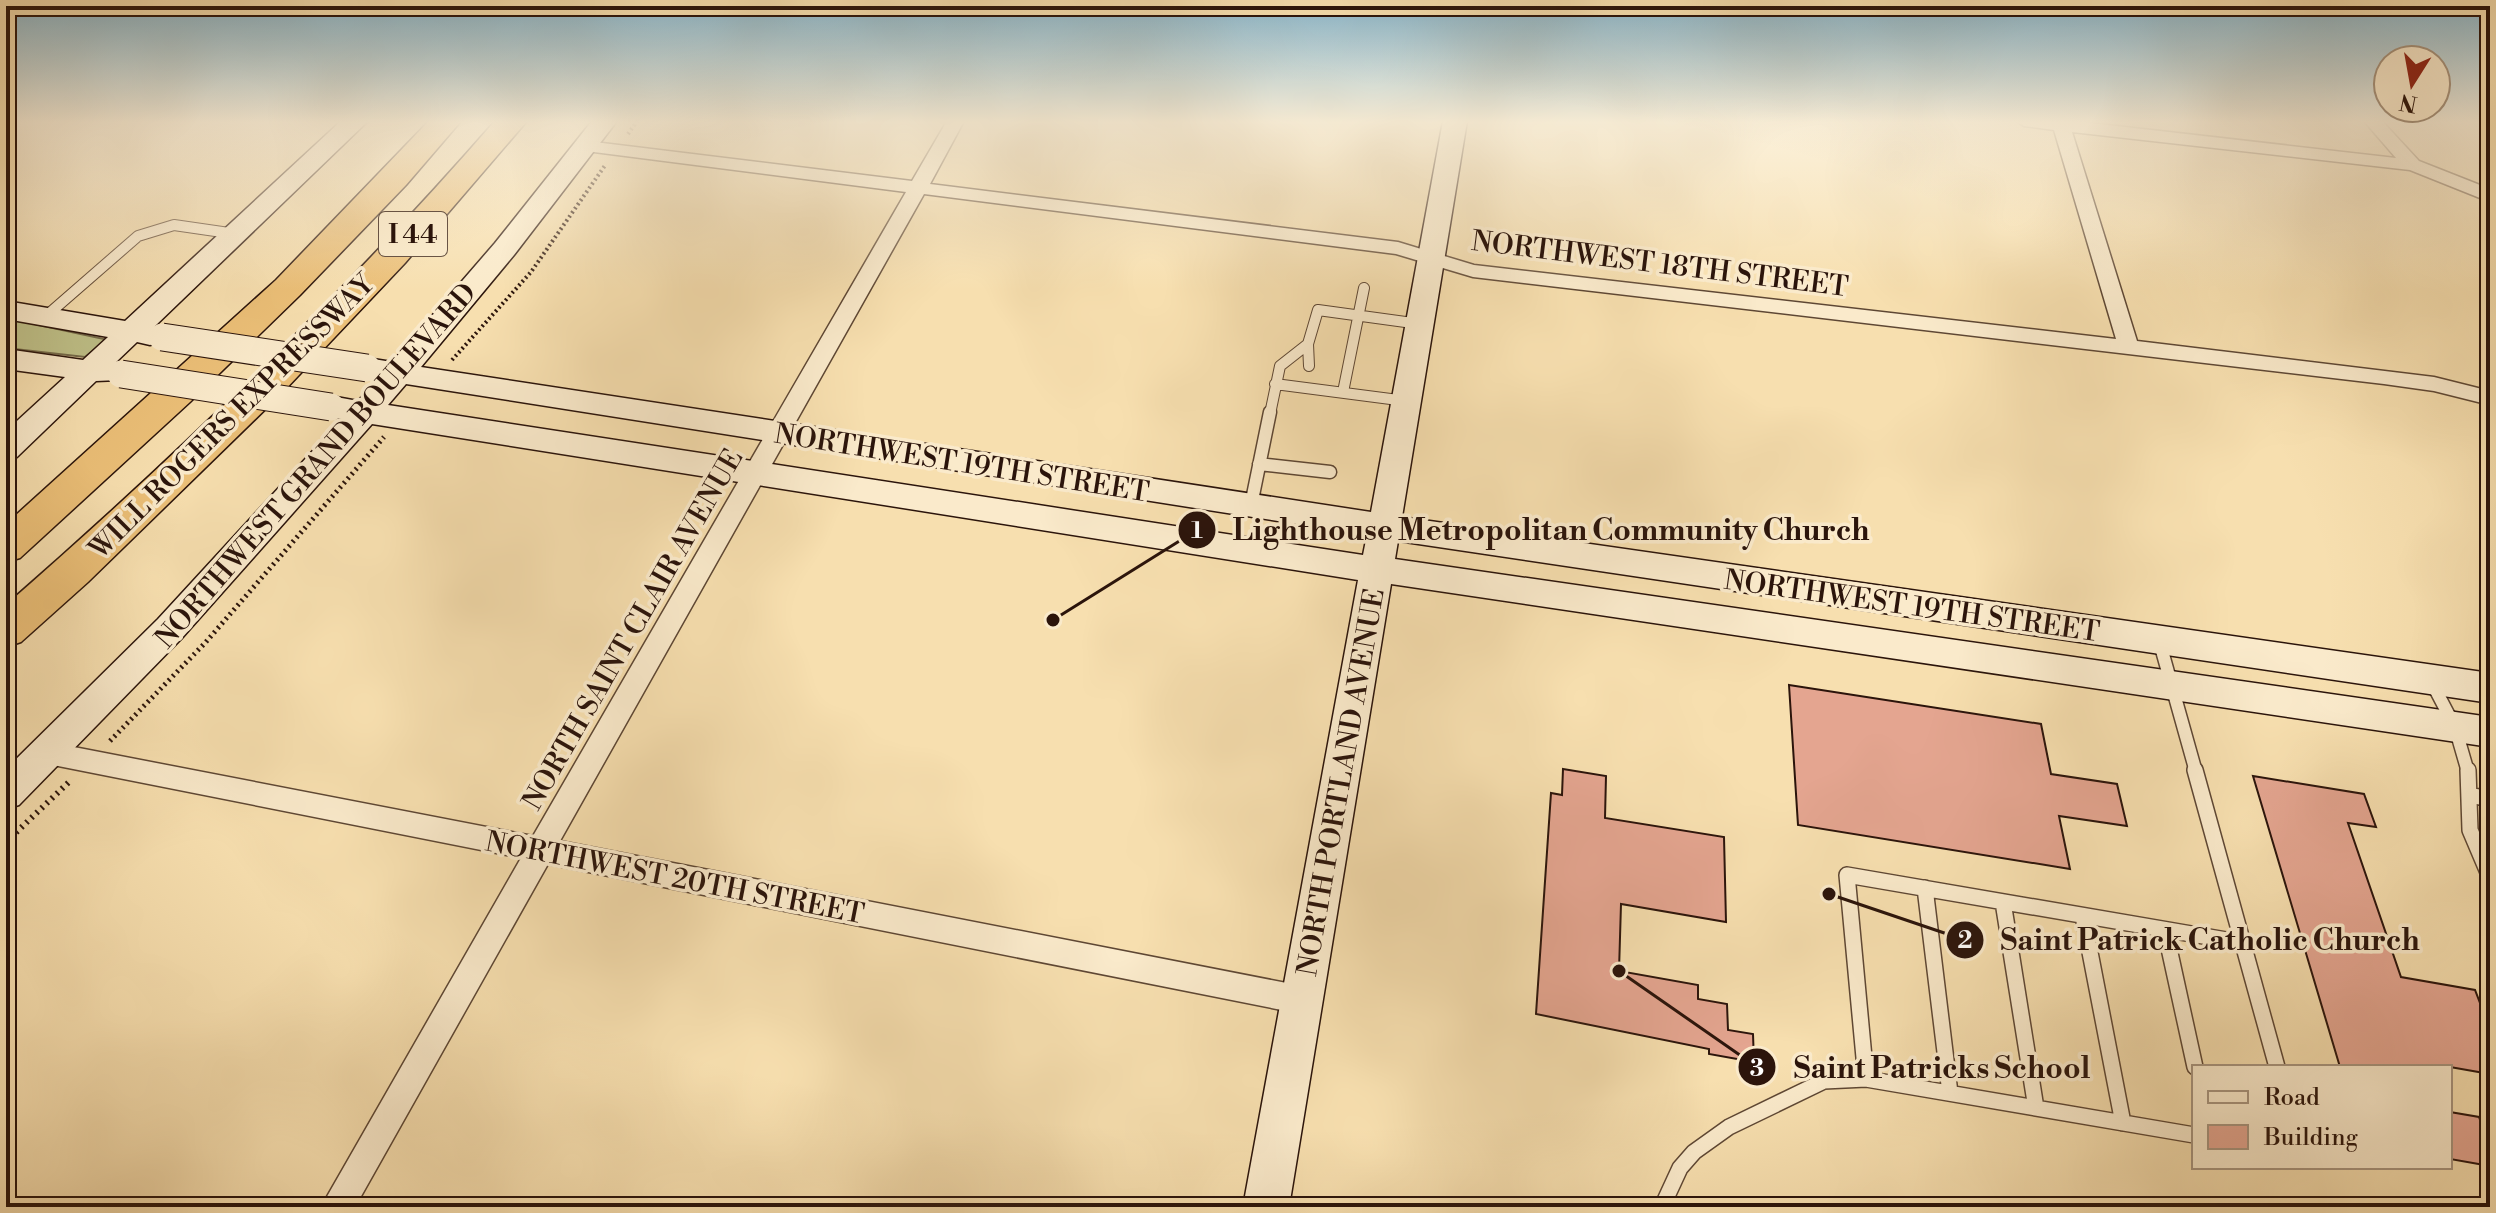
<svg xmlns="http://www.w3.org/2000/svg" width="2496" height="1213" viewBox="0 0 2496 1213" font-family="'Libre Bodoni',serif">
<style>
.green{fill:#bfc189;stroke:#756a4a;stroke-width:2}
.building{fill:#e4a590;stroke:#2b140b;stroke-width:2}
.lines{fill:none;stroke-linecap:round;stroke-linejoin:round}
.lane-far2-casing{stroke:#5e4734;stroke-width:12}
.lane-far1-casing{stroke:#5e4734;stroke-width:15}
.lane-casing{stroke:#5e4734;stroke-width:18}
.street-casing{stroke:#5e4734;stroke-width:3}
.secondary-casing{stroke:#2b140b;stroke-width:3}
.highway-casing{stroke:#2b140b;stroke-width:3}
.path-far2{stroke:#2b140b;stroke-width:4;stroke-dasharray:2 3;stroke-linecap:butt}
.path-far1{stroke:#2b140b;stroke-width:5;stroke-dasharray:2 4;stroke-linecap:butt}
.path{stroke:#2b140b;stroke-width:6;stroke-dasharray:2 5;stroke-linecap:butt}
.lane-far2{stroke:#faeacb;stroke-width:10}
.lane-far1{stroke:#faeacb;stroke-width:12}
.lane{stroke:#faeacb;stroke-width:15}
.street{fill:#faeacb;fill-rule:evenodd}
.secondary{fill:#faeacb;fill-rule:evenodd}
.highway{fill:#ecc078;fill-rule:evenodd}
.secondary-bridge-casing{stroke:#2b140b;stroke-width:29;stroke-linecap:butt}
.secondary-bridge{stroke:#faeacb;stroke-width:27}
.labels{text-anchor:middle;stroke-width:7;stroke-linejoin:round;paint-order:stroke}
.shield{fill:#faeacb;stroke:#695445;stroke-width:2}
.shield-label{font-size:26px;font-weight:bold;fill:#2b140b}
.street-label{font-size:28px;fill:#2b140b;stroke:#faeacb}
.leader{fill:none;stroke:#2b140b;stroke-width:3}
.callout-dot{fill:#2b140b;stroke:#faeacb;stroke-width:3}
.mark-label{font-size:24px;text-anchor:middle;font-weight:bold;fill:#fff}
.callout-label{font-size:30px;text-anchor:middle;font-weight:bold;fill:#2b140b;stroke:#faeacb;stroke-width:7;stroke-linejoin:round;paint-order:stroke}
</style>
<rect width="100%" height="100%" fill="#f7dfaf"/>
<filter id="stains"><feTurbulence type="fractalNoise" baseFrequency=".0025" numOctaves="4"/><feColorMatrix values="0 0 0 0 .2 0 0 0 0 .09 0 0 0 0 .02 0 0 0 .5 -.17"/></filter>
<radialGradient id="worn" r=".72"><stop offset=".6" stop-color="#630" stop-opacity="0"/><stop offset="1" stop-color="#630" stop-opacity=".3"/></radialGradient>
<path class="green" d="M6,318L104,339V342L85,357L6,348Z"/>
<path class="building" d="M1789,685L2041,724L2051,774L2117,784L2127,826L2059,816L2070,869L1798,825Z
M1563,769L1606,776L1605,818L1724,837L1726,922L1621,904L1619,971L1698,985V999L1727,1004L1728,1030L1753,1034L1754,1062L1709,1054V1049L1536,1014L1551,793L1562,795Z
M2253,776L2364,794L2376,827L2348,823L2401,977L2475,990L2490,1029V1074L2450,1067H2340Z
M2450,1112L2479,1117L2490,1148V1166L2450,1159Z"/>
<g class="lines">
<g class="lane-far2-casing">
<path id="lane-far2" d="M45,317L138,236L174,225L236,234
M1309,366L1308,344L1318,310L1420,324
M1275,384L1406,401
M1343,392L1364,288
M1270,414L1280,366L1308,344"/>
</g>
<g class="lane-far1-casing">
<path id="lane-far1" d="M1259,464L1330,472
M1251,505L1270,412
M2159,640L2196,772
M2432,683L2455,727L2468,772"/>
</g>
<g class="lane-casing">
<path id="lane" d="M2195,770L2277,1067
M2468,770L2470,830L2490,877
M2469,795L2490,799
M1925,888L1950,1093
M2003,902L2036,1108
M2083,916L2123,1123
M2165,930L2195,1067
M1866,1079L1847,875L2244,943
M1662,1207L1680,1168L1694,1152L1729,1127L1824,1081L1866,1079L2194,1135"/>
</g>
<g class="street-casing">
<path id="street" d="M947,121H964L930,184L1398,242L1474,265L2116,339L2054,130L2024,126L2016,121H2073L2396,158L2364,121H2382L2419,161L2490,189V202L2410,170L2072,132L2137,341L2434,377L2490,391V405L2434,391L2384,384L1473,277L1396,254L924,194L560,841L1302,986L1312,990L1317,1000L1312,1010L1302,1014L548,864L355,1207H321L521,858L48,764L39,761L35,753L39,745L48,742L533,836L906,192L586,151L577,146L586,141L912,181Z"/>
</g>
<g class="secondary-casing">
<path id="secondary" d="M341,121H368L154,327L160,328L164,335L160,342L150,345L137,342L114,364L119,366L124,373L119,380L96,381L17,457L6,460V431L65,377L6,369V349L83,360L108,337L6,319V301L125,321Z
M592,121H617L514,255L421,367L1371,512L1443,121H1467L1402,517L2490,673V703L1398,541L1395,559L2490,717V747L1391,584L1289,1207H1243L1358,580L372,424L182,638L19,805L6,809V769L158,619L342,419L320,414L316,407L320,400L331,396L358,401L377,380L357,375L352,368L357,361L367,358L392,362L495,243ZM406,384L1367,535L1363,555L388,405Z"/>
</g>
<g class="highway-casing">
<path id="highway" d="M429,121H461L406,185L300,295L190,402L20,558L6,562V524L276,280Z
M495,121H527L405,263L281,394L88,582L21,642L6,647V605C179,454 344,294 495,121Z"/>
</g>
<path class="path-far2" d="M628,134L637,121
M452,360L531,272L606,164"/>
<path class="path-far1" d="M110,741L205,643L384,437"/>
<path class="path" d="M6,842L69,782"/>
<use href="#lane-far2" class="lane-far2"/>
<use href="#lane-far1" class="lane-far1"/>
<use href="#lane" class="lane"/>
<use href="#street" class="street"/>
<use href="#secondary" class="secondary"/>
<use href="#highway" class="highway"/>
<g class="secondary-bridge-casing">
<path id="secondary-bridge" d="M162,337L367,368
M121,374L331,407"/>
</g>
<use href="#secondary-bridge" class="secondary-bridge"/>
</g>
<linearGradient id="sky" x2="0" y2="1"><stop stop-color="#8ab8ce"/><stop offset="0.42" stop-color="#fbf1db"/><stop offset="1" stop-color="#fbf1db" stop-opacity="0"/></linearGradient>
<rect width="2496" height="291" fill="url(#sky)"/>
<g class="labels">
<rect class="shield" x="379" y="212" width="68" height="44" rx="6"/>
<g class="shield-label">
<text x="413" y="243">I 44</text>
</g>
<g class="street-label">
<text transform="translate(1660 263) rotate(7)" y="10">NORTHWEST 18TH STREET</text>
<text transform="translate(231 416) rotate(-45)" y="10">WILL ROGERS EXPRESSWAY</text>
<text transform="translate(962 462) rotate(9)" y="10">NORTHWEST 19TH STREET</text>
<text transform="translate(315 465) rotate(-49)" y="10">NORTHWEST GRAND BOULEVARD</text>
<text transform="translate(1912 605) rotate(8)" y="10">NORTHWEST 19TH STREET</text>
<text transform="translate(632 629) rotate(-60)" y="10">NORTH SAINT CLAIR AVENUE</text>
<text transform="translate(1340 782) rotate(-80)" y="10">NORTH PORTLAND AVENUE</text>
<text transform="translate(675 877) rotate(11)" y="10">NORTHWEST 20TH STREET</text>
</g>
</g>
<path class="leader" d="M1053 620L1197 530M1829 894L1965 940M1619 971L1757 1067"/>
<g class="callout-dot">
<circle cx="1053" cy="620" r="8"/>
<circle cx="1829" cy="894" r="8"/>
<circle cx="1619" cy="971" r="8"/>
<circle cx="1197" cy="530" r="20"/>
<circle cx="1965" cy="940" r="20"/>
<circle cx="1757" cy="1067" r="20"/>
</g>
<g class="mark-label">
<text x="1197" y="538">1</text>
<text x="1965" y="948">2</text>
<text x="1757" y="1076">3</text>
</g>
<g class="callout-label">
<text x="1551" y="540">Lighthouse Metropolitan Community Church</text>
<text x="2210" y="950">Saint Patrick Catholic Church</text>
<text x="1942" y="1078">Saint Patricks School</text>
</g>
<rect width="2496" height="1213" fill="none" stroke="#f7dfaf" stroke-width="32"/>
<rect x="8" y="8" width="2480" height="1197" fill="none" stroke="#2b140b" stroke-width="4"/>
<rect x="16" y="16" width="2464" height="1181" fill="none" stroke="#2b140b" stroke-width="2"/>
<rect x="2192" y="1065" width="260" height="104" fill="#faeacb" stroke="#a7947e" stroke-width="2"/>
<rect x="2208" y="1091" width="40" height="12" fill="#faeacb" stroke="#a7947e" stroke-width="2"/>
<text x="2264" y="1105" font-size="24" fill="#2b140b">Road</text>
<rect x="2208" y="1125" width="40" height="24" fill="#e4a590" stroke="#a7947e" stroke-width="2"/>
<text x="2264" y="1145" font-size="24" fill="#2b140b">Building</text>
<g transform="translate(2412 84) rotate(191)"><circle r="38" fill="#faeacb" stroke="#a7947e" stroke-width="2"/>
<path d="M0-6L14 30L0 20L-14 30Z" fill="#8f2418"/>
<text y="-12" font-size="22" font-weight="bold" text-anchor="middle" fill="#2b140b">N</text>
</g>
<rect width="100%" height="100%" filter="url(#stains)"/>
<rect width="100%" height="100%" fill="url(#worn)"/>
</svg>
